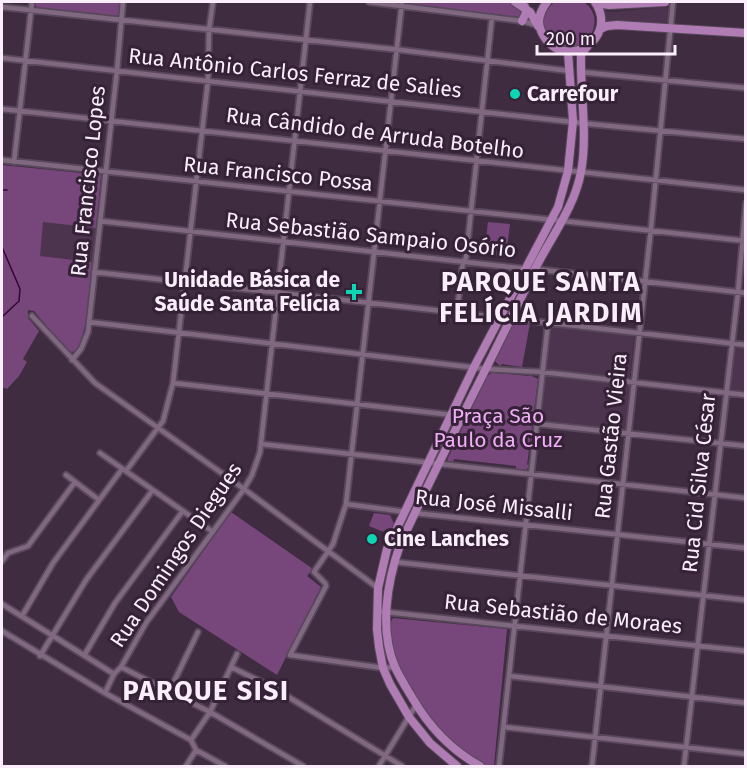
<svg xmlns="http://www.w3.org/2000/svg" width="747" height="768" viewBox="0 0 747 768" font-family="'Fira Sans',sans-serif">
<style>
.built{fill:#4c334e}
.green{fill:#77477b}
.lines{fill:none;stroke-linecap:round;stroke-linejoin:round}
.stream{stroke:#330638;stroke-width:1.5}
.minor-casing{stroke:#59485b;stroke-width:8}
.primary-casing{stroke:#59485b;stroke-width:10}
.minor{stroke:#7f6880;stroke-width:4.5}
.primary{stroke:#b07cb4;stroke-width:8}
.poi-dot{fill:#0ed5b4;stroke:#352237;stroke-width:2}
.labels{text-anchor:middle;stroke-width:6;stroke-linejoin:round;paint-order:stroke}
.street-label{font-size:21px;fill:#fbeefb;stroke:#352237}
.poi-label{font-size:21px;font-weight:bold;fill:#fbeefb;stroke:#352237;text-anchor:start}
.park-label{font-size:21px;fill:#f0aef6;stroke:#352237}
.district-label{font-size:27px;font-weight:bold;letter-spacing:1.5px;fill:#fbeefb;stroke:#352237}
</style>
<rect width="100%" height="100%" fill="#402c41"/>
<path class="built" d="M666,7L668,9L667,21L663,25H602L603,11L612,12Z
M43,221L96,228L92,262L39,256Z
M553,327L632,336L634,339L630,377L623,380L547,369L545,366L549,331Z
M740,346L745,347V393L732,391L729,384L733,351Z
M548,375L629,385L632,390L626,429L623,430L541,421L545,378Z"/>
<path class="green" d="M35,2H120L119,16L39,8L36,6Z
M405,2H510L523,10L521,16L519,17L407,4Z
M554,2H584C592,8 596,16 594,26C586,69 518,37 554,2Z
M2,165L101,175L96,228L43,222L40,256L92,262C89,291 89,324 77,351L71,352L67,350L34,311L28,310V318L39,331L23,359L27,362L19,376L7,389L2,387Z
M488,222L510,224L506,257L484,254Z
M518,323H530L522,367L502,364L500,366L495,361L511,326Z
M494,371L497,373L529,376L530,375L538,379L527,465L529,464L528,468L524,471L516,470V466L454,459L453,463L447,460L487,376Z
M231,512L313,569L307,576L321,587L277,675L179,612L171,597Z
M374,513L390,515L394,524L389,534L369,526Z
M393,618L507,629L494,765L486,766C441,743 404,694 392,644C390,636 388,625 393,618Z"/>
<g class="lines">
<path class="stream" d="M2,190H7
M2,247L20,289L19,301L2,317"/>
<g class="minor-casing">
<path id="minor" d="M369,2L522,21L536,25
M2,7L401,50L570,71
M2,58L590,124L746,139
M580,72L746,88
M2,109L746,190
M2,160L746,241
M14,162L32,2
M100,221L527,269
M535,269L746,293
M94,272L746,345
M457,311L463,262L466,258L492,17
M32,316L95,383L244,489L378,588
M89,322L486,369L542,372L746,395
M72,360L81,349L88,332L117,70L123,2
M173,383L452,415L462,418
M538,424L746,446
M261,444L746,498
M100,453L213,532
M126,471L163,421L173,383L208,80L209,30L213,2
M66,475L99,500
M346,504L406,512
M414,513L746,548
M2,561L8,553L28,546L75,482
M395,562L746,600
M2,604L114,674
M377,611L746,651
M22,616L53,563L122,469
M2,631L105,693L191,740L196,750L225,766
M85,654L115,603L182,512
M40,656L86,580L152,491
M121,667L210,712L303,766
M231,667L272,687L402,766
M395,667L383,668L290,655L326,586L325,583L314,572L333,544L346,504L402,2
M509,676L746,703
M169,692L198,632
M105,693L114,674L121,667L146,623L244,489L252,475L260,452L310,2
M504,727L746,754
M191,740L210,712L237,654
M186,766L196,750
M379,766L416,705
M499,766L548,323
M592,766L651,228L673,2
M684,766L738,292L746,203"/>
</g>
<g class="primary-casing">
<path id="primary" d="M515,2L530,12L538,26
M547,2C540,11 536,22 542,33C563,74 620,39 595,2
M597,3L609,5L665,2
M522,21L526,13L525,7
M600,29L607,26L617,25L746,33
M457,766L430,743L409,717L390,684L383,668L379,647L377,629L378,588L387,549L474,367L558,207L568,171L573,121L568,52
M480,766C451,750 430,728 413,699C407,689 400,678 395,667C379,630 387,582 400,545C442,453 490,363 534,271C550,238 574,209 581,172C588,134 580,93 581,54L587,47"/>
</g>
<use href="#minor" class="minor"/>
<use href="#primary" class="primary"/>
</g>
<g class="poi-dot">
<circle cx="515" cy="94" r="6"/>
<path d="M351 283h6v6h6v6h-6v6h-6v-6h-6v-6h6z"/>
<circle cx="372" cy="539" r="6"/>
</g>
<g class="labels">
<g class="street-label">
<text transform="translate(295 73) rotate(6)" y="7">Rua Antônio Carlos Ferraz de Salies</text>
<text transform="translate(375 133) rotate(7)" y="7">Rua Cândido de Arruda Botelho</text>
<text transform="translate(278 174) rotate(6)" y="7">Rua Francisco Possa</text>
<text transform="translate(88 181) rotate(-84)" y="7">Rua Francisco Lopes</text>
<text transform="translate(371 235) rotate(6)" y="7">Rua Sebastião Sampaio Osório</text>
<text transform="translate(611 436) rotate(-84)" y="7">Rua Gastão Vieira</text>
<text transform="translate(699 483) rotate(-84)" y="7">Rua Cid Silva César</text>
<text transform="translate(494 505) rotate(6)" y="7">Rua José Missalli</text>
<text transform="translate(176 555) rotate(-56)" y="7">Rua Domingos Diegues</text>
<text transform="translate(563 614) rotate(6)" y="7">Rua Sebastião de Moraes</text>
</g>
<g class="poi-label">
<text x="527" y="101">Carrefour</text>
<text x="340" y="287" text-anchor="end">Unidade Básica de<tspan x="340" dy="24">Saúde Santa Felícia</tspan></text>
<text x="384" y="546">Cine Lanches</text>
</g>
<g class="park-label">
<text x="498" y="423">Praça São<tspan x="498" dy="24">Paulo da Cruz</tspan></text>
</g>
<g class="district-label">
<text x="541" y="291">PARQUE SANTA<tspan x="541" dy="31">FELÍCIA JARDIM</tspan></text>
<text x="206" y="700">PARQUE SISI</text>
</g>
</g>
<rect width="747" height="768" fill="none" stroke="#fbeefb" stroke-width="6"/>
<path d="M537 45v9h138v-9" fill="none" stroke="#fbeefb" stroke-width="3"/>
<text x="546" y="45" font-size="18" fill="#fbeefb" stroke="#352237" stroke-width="4.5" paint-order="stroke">200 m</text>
</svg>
